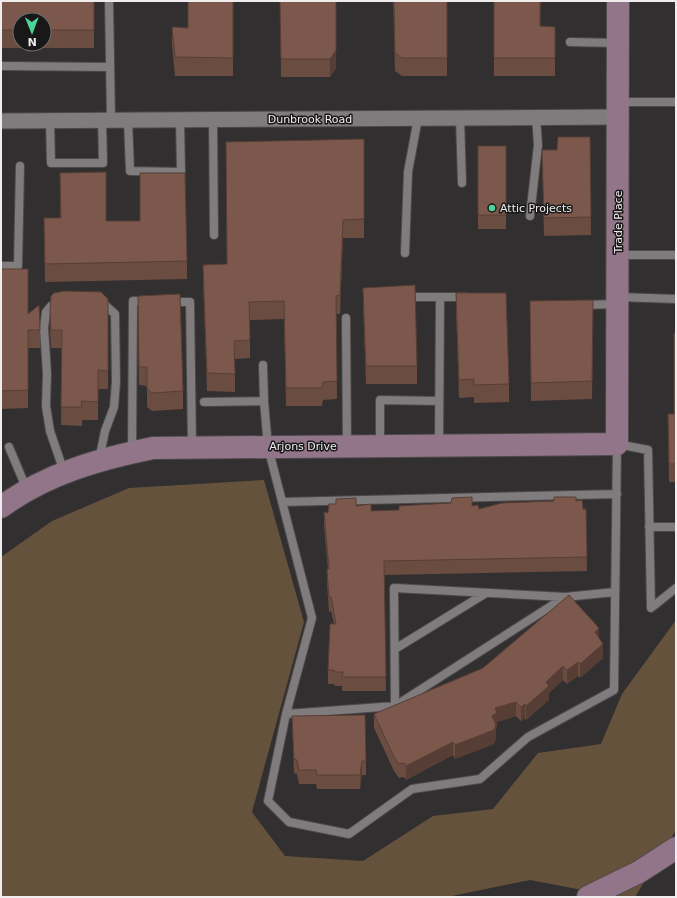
<svg xmlns="http://www.w3.org/2000/svg" width="677" height="898" viewBox="0 0 677 898" font-family="'DejaVu Sans',sans-serif">
<style>
.green{fill:#65523c}
.lines{fill:none;stroke-linecap:round;stroke-linejoin:round}
.lane-casing{stroke:#4d4a4b;stroke-width:10}
.street-casing{stroke:#4d4a4b;stroke-width:17}
.secondary-casing{stroke:#4d4a4b;stroke-width:24}
.lane{stroke:#807c7d;stroke-width:8}
.street{stroke:#807c7d;stroke-width:15}
.secondary{stroke:#937589;stroke-width:22}
.wall{fill:#6b4c41;fill-rule:evenodd}
.shaded-wall{fill:#573e35}
.building{fill:#7c584c;stroke:#573e35}
.poi-dot{fill:#4ed39a;stroke:#191818;stroke-width:1.5}
.labels{text-anchor:middle;stroke-width:3;stroke-linejoin:round;paint-order:stroke}
.street-label{font-size:11px;fill:#eeecec;stroke:#191818}
.poi-label{font-size:11px;fill:#eeecec;stroke:#191818;text-anchor:start}
</style>
<rect width="100%" height="100%" fill="#322f30"/>
<path class="green" d="M264,480L304,622L252,812L285,856L363,861L433,816L493,809L538,753L601,744L622,694L676,620V830L635,897H609L598,893L530,880L447,897H1V557L52,521L129,488Z"/>
<g class="lines">
<g class="lane-casing">
<path id="lane" d="M109,1L111,120
M570,42L617,43
M1,66L110,67
M619,102H676
M460,118L462,183
M128,120L130,171L181,172L180,120
M213,120L214,235
M50,121L51,163H103L102,120
M530,216L538,145L536,116
M405,253L408,172L418,118
M619,255H676
M1,266H18L20,166
M404,297H440
M618,297L676,299
M170,302H190L192,447
M59,304L51,306L46,312L44,328L47,373L46,406L50,431L64,472
M582,305L617,304
M346,318L347,445
M263,365L264,401L268,447L312,618L286,714L395,706
M204,402L264,401
M439,444L440,297H465
M380,445V400L439,401
M9,447L27,490
M132,452L133,301H149
M99,460L105,431L114,407L116,382L115,314L105,305H100
M282,502L617,494
M649,527H676
M565,597L394,588L395,706L565,597L615,592
M395,649L486,593
M286,714L268,801L289,822L349,834L412,789L480,779L528,737L614,690L617,444L648,450L651,608L676,588"/>
</g>
<g class="street-casing">
<path id="street" d="M1,121L618,117"/>
</g>
<g class="secondary-casing">
<path id="secondary" d="M1,507C46,474 99,459 153,448L617,444L618,1
M588,897L639,872L676,848"/>
</g>
<use href="#lane" class="lane"/>
<use href="#street" class="street"/>
<use href="#secondary" class="secondary"/>
</g>
<path class="wall" d="M1,1H94V48H1ZM20,20H44V44H20Z
M233,1V76H175L172,45V27L188,28Z
M280,1H336V68L330,77H281Z
M393,1H447V76H402L395,71Z
M494,1H541L540,26L555,58V76H494Z
M590,137L591,235L544,236L542,150H557Z
M364,139V238H343L340,314H336L337,399L323,400L322,406H286L284,319L250,320V358L235,359V392L207,391L203,283V265L226,264Z
M478,146H506V229H478Z
M60,173L106,221L187,261V279L45,282L44,218H60Z
M1,269L28,314L40,330V348H28V408L1,409Z
M363,288L417,366V384H366L363,306Z
M456,293L509,384V402L474,403V397L459,398L456,312Z
M138,296L183,391V409L152,411L147,407V386L139,385Z
M108,299V389H98V420H82V426L61,425L62,348H51L50,328V310Z
M593,300L592,399L531,401L530,301Z
M676,333V482H669L668,414H674Z
M576,501L583,509H586L587,571L384,575L386,691H342V686H335L334,684H328V670L334,624L331,611L329,612L327,583V569H328L324,526V512L328,513L356,506L371,511L399,510L472,506L479,509Z
M599,639L603,658L580,678L578,676L567,684L563,680L549,693V700L526,720L525,718L521,721L516,716L497,722V727L496,728V739L494,744L455,759L453,755L406,780L404,777L399,778L394,771L374,728V714Z
M292,716L366,761V775H362L360,789H317L316,784H299L297,774L294,773Z"/>
<path class="shaded-wall" d="M336,50V68L330,77V59Z
M343,220V238L340,314V295Z
M599,628V642L595,632Z
M603,644V658L580,678V664Z
M578,662V676L567,684V670Z
M563,666V680L549,693V700L526,720V706L546,682Z
M516,702V716L497,722V727L496,728V739L494,744L455,759V745L492,716L495,708Z
M525,704V718L521,721V707Z
M453,742V755L406,780V766Z
M362,761V775L360,789V775Z"/>
<path class="building" d="M1,1H94V30H44V20H20V30H1Z
M188,1H233V58L175,57L172,27L188,28Z
M280,1H336V50L330,59H281Z
M394,1H447V58H402L395,53Z
M494,1H540V26L555,27V58H494Z
M558,137H590L591,217L544,218L542,150H557Z
M364,139V219L343,220L340,295L336,296L337,381L323,382L322,388H286L284,301L249,302L250,340L234,341L235,374L207,373L203,265L227,264L226,142Z
M478,146H506V215H478Z
M106,172V221H140V173H185L187,261L45,264L44,218H61L60,173Z
M1,269H28V314L39,305L40,330H28V390L1,391Z
M415,285L417,366H366L363,288Z
M64,291L101,292L108,299V371L98,370V402L81,401L82,407H61L62,330H51L50,310L51,296L54,293Z
M456,293H506L509,384L474,385V379L459,380Z
M180,294L183,391L152,393L147,389V367H139L138,296Z
M593,300L592,381L531,383L530,301Z
M674,333H676V464H669L668,414H674Z
M472,497V506L478,505L479,509L502,503L554,501V497H576V501L582,500L583,509H586L587,557L384,561L386,677H342L343,672H335L334,670H328L330,624H336L331,597L329,598L327,569H329L324,512L328,513L329,504H336V499L356,498V506L371,504V511L399,510V506L451,503L452,498Z
M569,595L599,628L595,632L603,644L580,664L578,662L567,670L563,666L546,682L549,686L526,706L525,704L521,707L516,702L495,708L497,713L492,716L496,725L494,730L455,745L453,742L406,766L404,763L399,764L394,757L374,714L483,668Z
M365,715L366,761H362L360,775H317L316,770H299L297,760L294,759L292,716Z"/>
<circle class="poi-dot" cx="492" cy="208" r="4"/>
<g class="labels">
<g class="street-label">
<text x="310" y="123">Dunbrook Road</text>
<text transform="translate(618 222) rotate(-90)" y="4">Trade Place</text>
<text x="303" y="450">Arjons Drive</text>
</g>
<g class="poi-label">
<text x="500" y="212">Attic Projects</text>
</g>
</g>
<rect width="677" height="898" fill="none" stroke="#eeecec" stroke-width="4"/>
<g transform="translate(32 32) rotate(179)"><circle r="19" fill="#191818" stroke="#6e6d6d"/>
<path d="M0-3L7 15L0 10L-7 15Z" fill="#4ed39a"/>
<text y="-6" font-size="11" font-weight="bold" text-anchor="middle" fill="#eeecec">N</text>
</g>
</svg>
